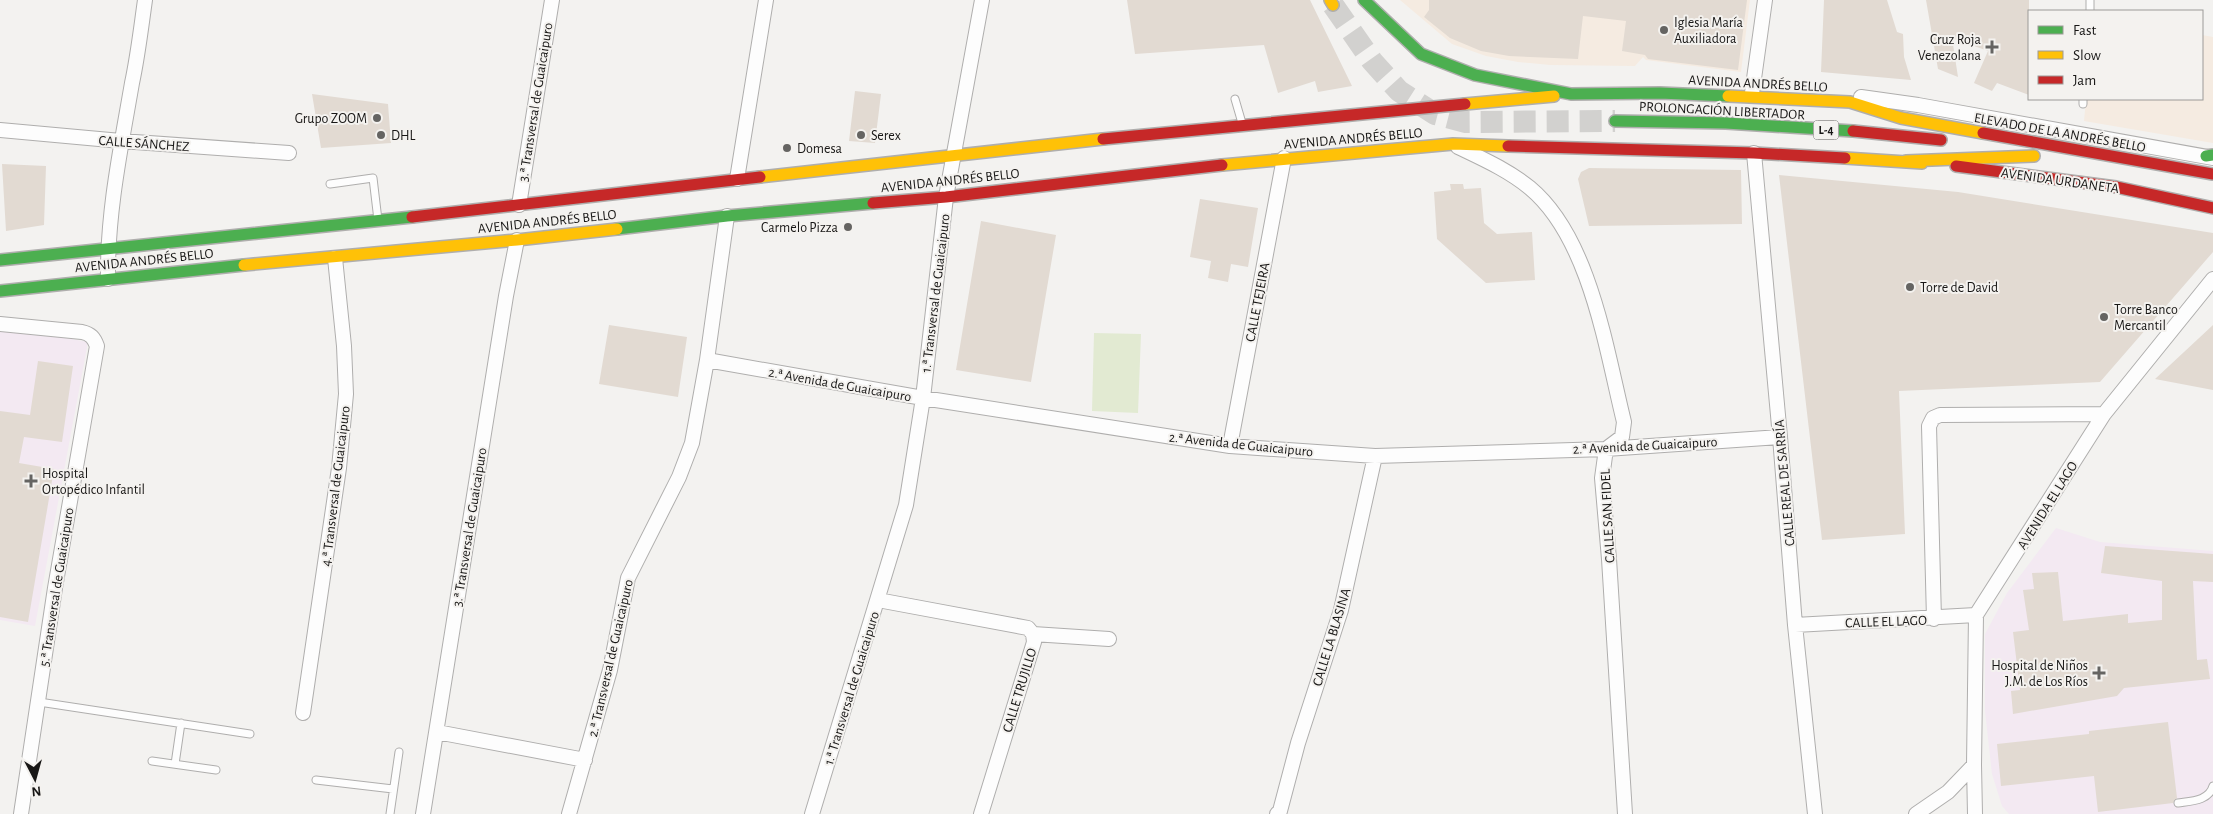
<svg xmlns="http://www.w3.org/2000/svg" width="2213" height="814" viewBox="0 0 2213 814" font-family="'Alegreya Sans',sans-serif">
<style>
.education{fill:#f5ebe1}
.medical{fill:#f3e9f2}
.green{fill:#e2ead2}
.building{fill:#e2dad2}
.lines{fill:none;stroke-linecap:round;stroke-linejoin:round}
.primary-tunnel{stroke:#d2d1cf;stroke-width:22;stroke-dasharray:22 11;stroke-linecap:butt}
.lane-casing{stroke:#afaead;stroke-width:9}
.street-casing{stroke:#afaead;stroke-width:16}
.fast-casing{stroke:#afaead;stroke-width:14}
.slow-casing{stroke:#afaead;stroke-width:14}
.jam-casing{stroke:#afaead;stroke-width:14}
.lane{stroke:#fdfdfd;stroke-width:7}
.street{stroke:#fdfdfd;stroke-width:14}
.fast{stroke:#4caf50;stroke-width:11}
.slow{stroke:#ffc107;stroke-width:11}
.jam{stroke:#c62828;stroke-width:11}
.poi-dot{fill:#656462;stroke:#f4f2ef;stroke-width:2}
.labels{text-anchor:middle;stroke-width:4;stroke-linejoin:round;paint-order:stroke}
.shield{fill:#f4f2ef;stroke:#5a5957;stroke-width:1}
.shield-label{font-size:12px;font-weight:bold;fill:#181716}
.poi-label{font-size:14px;fill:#181716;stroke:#f4f2ef;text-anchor:start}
.street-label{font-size:14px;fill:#181716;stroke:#f4f2ef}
</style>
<rect width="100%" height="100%" fill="#f3f2f0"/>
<path class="education" d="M1400,0H1750L1741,72L1646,60L1643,57L1635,66L1550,65L1518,62L1486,56L1452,44Z
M2202,35L2213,37V143L2084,121L2086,99H2202Z"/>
<path class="medical" d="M0,326L88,342L35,626L0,620Z
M2056,528L2100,542L2213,551V814H2009L2002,806L1992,774L1985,711V634L2007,593Z"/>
<path class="green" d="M1094,333L1141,334L1138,413L1092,411Z"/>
<path class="building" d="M1127,0H1310L1352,86L1318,92L1315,81L1278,93L1264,45L1135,54Z
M1429,0H1747L1738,70L1648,59L1645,55L1622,51L1626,21L1583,16L1578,59L1509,56L1481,51L1450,38L1424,17L1429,10Z
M1824,0H1887L1897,32L1903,34L1904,57L1911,80L1821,72Z
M1926,0H2029V95L1997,83L1992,91L1974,83L1988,51L1952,38L1958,77L1938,69Z
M855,91L881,94L875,143L849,141Z
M312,94L388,104L391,143L321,148Z
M2,164L46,166L44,225L6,231Z
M1589,168L1741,170L1742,224L1589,226L1578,179L1581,172Z
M1779,175L1958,192L2213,233V252L2100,382L1899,391L1905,534L1822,540Z
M1450,184H1463L1464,189L1481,188L1484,223L1497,234L1532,232L1535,280L1486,283L1437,239L1434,192L1451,190Z
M1200,199L1258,208L1248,267L1231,264L1228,282L1208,278L1211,261L1190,257Z
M981,221L1056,235L1031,382L956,370Z
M609,325L687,337L678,397L599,384Z
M2213,325V390L2155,379Z
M38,361L73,366L62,442L24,437L19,463L54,469L28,622L0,617V411L30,415Z
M2105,546L2213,554V582L2193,581L2197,660L2207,659L2210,679L2124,688L2117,696L2013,714L2011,691L2020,690L2013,632L2029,630L2023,590L2034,589L2032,573L2058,572L2063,621L2128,614V623L2162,620V581L2101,573Z
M2168,722L2177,798L2173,803L2098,812L2094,776L2001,786L1997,744L2089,734V731Z"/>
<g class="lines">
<path class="primary-tunnel" d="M1333,5L1372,61L1399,91L1435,114L1466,122L1615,121"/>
<g class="lane-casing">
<path id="lane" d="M2090,11V0
M1235,99L1242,123
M2083,104V99
M330,184L373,178L378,220
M39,702L250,734
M152,761L216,770
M175,764L181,723
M316,780L393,789
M2178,803C2191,801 2209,801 2213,786
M390,814L399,752"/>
</g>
<g class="street-casing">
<path id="street" d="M1752,93L1765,0
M1861,97L1918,105L2213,158
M0,130L121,141L289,153
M1458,147C1483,159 1508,170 1530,188C1590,238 1606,349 1624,422L1622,437L1606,449L1602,478L1609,559L1625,814
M1754,153L1780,437L1795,625L1815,814
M737,179L766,0
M519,205L552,0
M108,279C107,213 121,147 132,83C138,55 141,28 145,0
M0,324L82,332C91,334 94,338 97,346L55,588L21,814
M707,360L923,398L1230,446L1375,456L1606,449L1780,437
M1230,446L1284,158
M878,600L1028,628L1033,634L1034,642L981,814
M1934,619L1929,426L1933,418L1940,415L2104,414
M1795,625L1976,615
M1033,634L1109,639
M303,713L339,468L346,394L344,346L335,258
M437,732L585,760
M423,814L506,296L517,240
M569,814L610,670L628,578L679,477L692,443L707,360L727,216
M812,814L906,505L923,398L946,197L982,0
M1277,814L1280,811L1298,743L1341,610L1375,456
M1916,814L1948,792L1974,765
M1975,814L1974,765L1976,615L2104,414L2213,279"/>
</g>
<g class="fast-casing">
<path id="fast" d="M1364,0L1421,54L1475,75L1571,94L1660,93L1728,96
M1615,121L1726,123L1853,131
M2206,156L2213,155
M617,229L727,216L873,203
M0,260L412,217
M0,291L244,265"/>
</g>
<g class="slow-casing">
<path id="slow" d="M1330,0L1333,5
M1728,96L1850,102L1901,118L1983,133
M1465,104L1554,96
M1845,158L1922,163
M1906,161L2034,156
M1222,165L1453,144L1508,146
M760,177L1103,139
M244,265L517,240L617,229"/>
</g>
<g class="jam-casing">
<path id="jam" d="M1853,131L1941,140
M1983,133L2213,174
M1103,139L1465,104
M1508,146L1754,153L1845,158
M1956,166L2116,187L2213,208
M873,203L946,197L1222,165
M412,217L760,177"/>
</g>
<use href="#lane" class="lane"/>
<use href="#street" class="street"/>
<use href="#fast" class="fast"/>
<use href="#slow" class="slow"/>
<use href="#jam" class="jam"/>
</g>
<g class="poi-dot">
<circle cx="1664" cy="30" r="5"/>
<path d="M1989.5 39.5h5v5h5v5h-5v5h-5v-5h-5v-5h5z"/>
<circle cx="377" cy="118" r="5"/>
<circle cx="381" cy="135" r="5"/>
<circle cx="861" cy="135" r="5"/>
<circle cx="787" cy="148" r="5"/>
<circle cx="848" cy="227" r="5"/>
<circle cx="1910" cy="287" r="5"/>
<circle cx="2104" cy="317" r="5"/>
<path d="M28.5 473.5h5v5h5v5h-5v5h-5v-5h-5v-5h5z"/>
<path d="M2096.5 665.5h5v5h5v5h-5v5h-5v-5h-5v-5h5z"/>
</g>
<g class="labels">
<rect class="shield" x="1813.5" y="120.5" width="25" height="19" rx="4"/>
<g class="shield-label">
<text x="1826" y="134">L-4</text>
</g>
<g class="poi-label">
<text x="1674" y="27">Iglesia María<tspan x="1674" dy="16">Auxiliadora</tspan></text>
<text x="1981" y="44" text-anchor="end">Cruz Roja<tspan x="1981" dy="16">Venezolana</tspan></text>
<text x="367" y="123" text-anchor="end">Grupo ZOOM</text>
<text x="391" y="140">DHL</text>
<text x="871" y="140">Serex</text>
<text x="797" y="153">Domesa</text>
<text x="838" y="232" text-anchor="end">Carmelo Pizza</text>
<text x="1920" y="292">Torre de David</text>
<text x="2114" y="314">Torre Banco<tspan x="2114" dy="16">Mercantil</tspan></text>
<text x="42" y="478">Hospital<tspan x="42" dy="16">Ortopédico Infantil</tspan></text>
<text x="2088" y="670" text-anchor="end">Hospital de Niños<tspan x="2088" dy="16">J.M. de Los Ríos</tspan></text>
</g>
<g class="street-label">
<text transform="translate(1758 83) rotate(3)" y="5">AVENIDA ANDRÉS BELLO</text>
<text transform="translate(535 102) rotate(-81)" y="5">3.ª Transversal de Guaicaipuro</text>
<text transform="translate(1722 110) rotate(3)" y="5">PROLONGACIÓN LIBERTADOR</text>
<text transform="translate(2060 132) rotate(10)" y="5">ELEVADO DE LA ANDRÉS BELLO</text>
<text transform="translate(1353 138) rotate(-5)" y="5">AVENIDA ANDRÉS BELLO</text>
<text transform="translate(144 143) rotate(4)" y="5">CALLE SÁNCHEZ</text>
<text transform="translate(950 180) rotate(-6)" y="5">AVENIDA ANDRÉS BELLO</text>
<text transform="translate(2060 180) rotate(8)" y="5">AVENIDA URDANETA</text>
<text transform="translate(547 221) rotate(-6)" y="5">AVENIDA ANDRÉS BELLO</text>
<text transform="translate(144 260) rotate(-6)" y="5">AVENIDA ANDRÉS BELLO</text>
<text transform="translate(935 293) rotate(-83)" y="5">1.ª Transversal de Guaicaipuro</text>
<text transform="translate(1257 302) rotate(-79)" y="5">CALLE TEJEIRA</text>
<text transform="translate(840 384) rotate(10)" y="5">2.ª Avenida de Guaicaipuro</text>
<text transform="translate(1241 444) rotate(6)" y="5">2.ª Avenida de Guaicaipuro</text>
<text transform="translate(1645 445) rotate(-3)" y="5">2.ª Avenida de Guaicaipuro</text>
<text transform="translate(1784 483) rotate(-95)" y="5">CALLE REAL DE SARRÍA</text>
<text transform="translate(335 486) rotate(-83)" y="5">4.ª Transversal de Guaicaipuro</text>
<text transform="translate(2047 505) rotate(-58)" y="5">AVENIDA EL LAGO</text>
<text transform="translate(1607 516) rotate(-93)" y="5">CALLE SAN FIDEL</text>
<text transform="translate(469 527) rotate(-81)" y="5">3.ª Transversal de Guaicaipuro</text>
<text transform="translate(56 587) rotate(-81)" y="5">5.ª Transversal de Guaicaipuro</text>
<text transform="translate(1886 621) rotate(-2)" y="5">CALLE EL LAGO</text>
<text transform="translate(1331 637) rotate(-73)" y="5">CALLE LA BLASINA</text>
<text transform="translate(610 658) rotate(-77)" y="5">2.ª Transversal de Guaicaipuro</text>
<text transform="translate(851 688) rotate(-73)" y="5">1.ª Transversal de Guaicaipuro</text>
<text transform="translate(1019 690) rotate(-73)" y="5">CALLE TRUJILLO</text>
</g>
</g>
<rect x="2028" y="10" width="175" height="90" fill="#f4f2ef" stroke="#9c9a98"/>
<rect x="2038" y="26" width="25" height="8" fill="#4caf50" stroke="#9c9a98"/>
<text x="2073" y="35" font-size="15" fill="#181716">Fast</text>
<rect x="2038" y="51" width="25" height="8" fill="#ffc107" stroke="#9c9a98"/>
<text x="2073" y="60" font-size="15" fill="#181716">Slow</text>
<rect x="2038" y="76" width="25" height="8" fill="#c62828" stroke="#9c9a98"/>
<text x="2073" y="85" font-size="15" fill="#181716">Jam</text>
<g transform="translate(35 779) rotate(174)" stroke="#f4f2ef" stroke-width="4" paint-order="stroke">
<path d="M0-4L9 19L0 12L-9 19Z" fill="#181716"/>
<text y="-8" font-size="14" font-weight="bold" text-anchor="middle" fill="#181716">N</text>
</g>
</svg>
